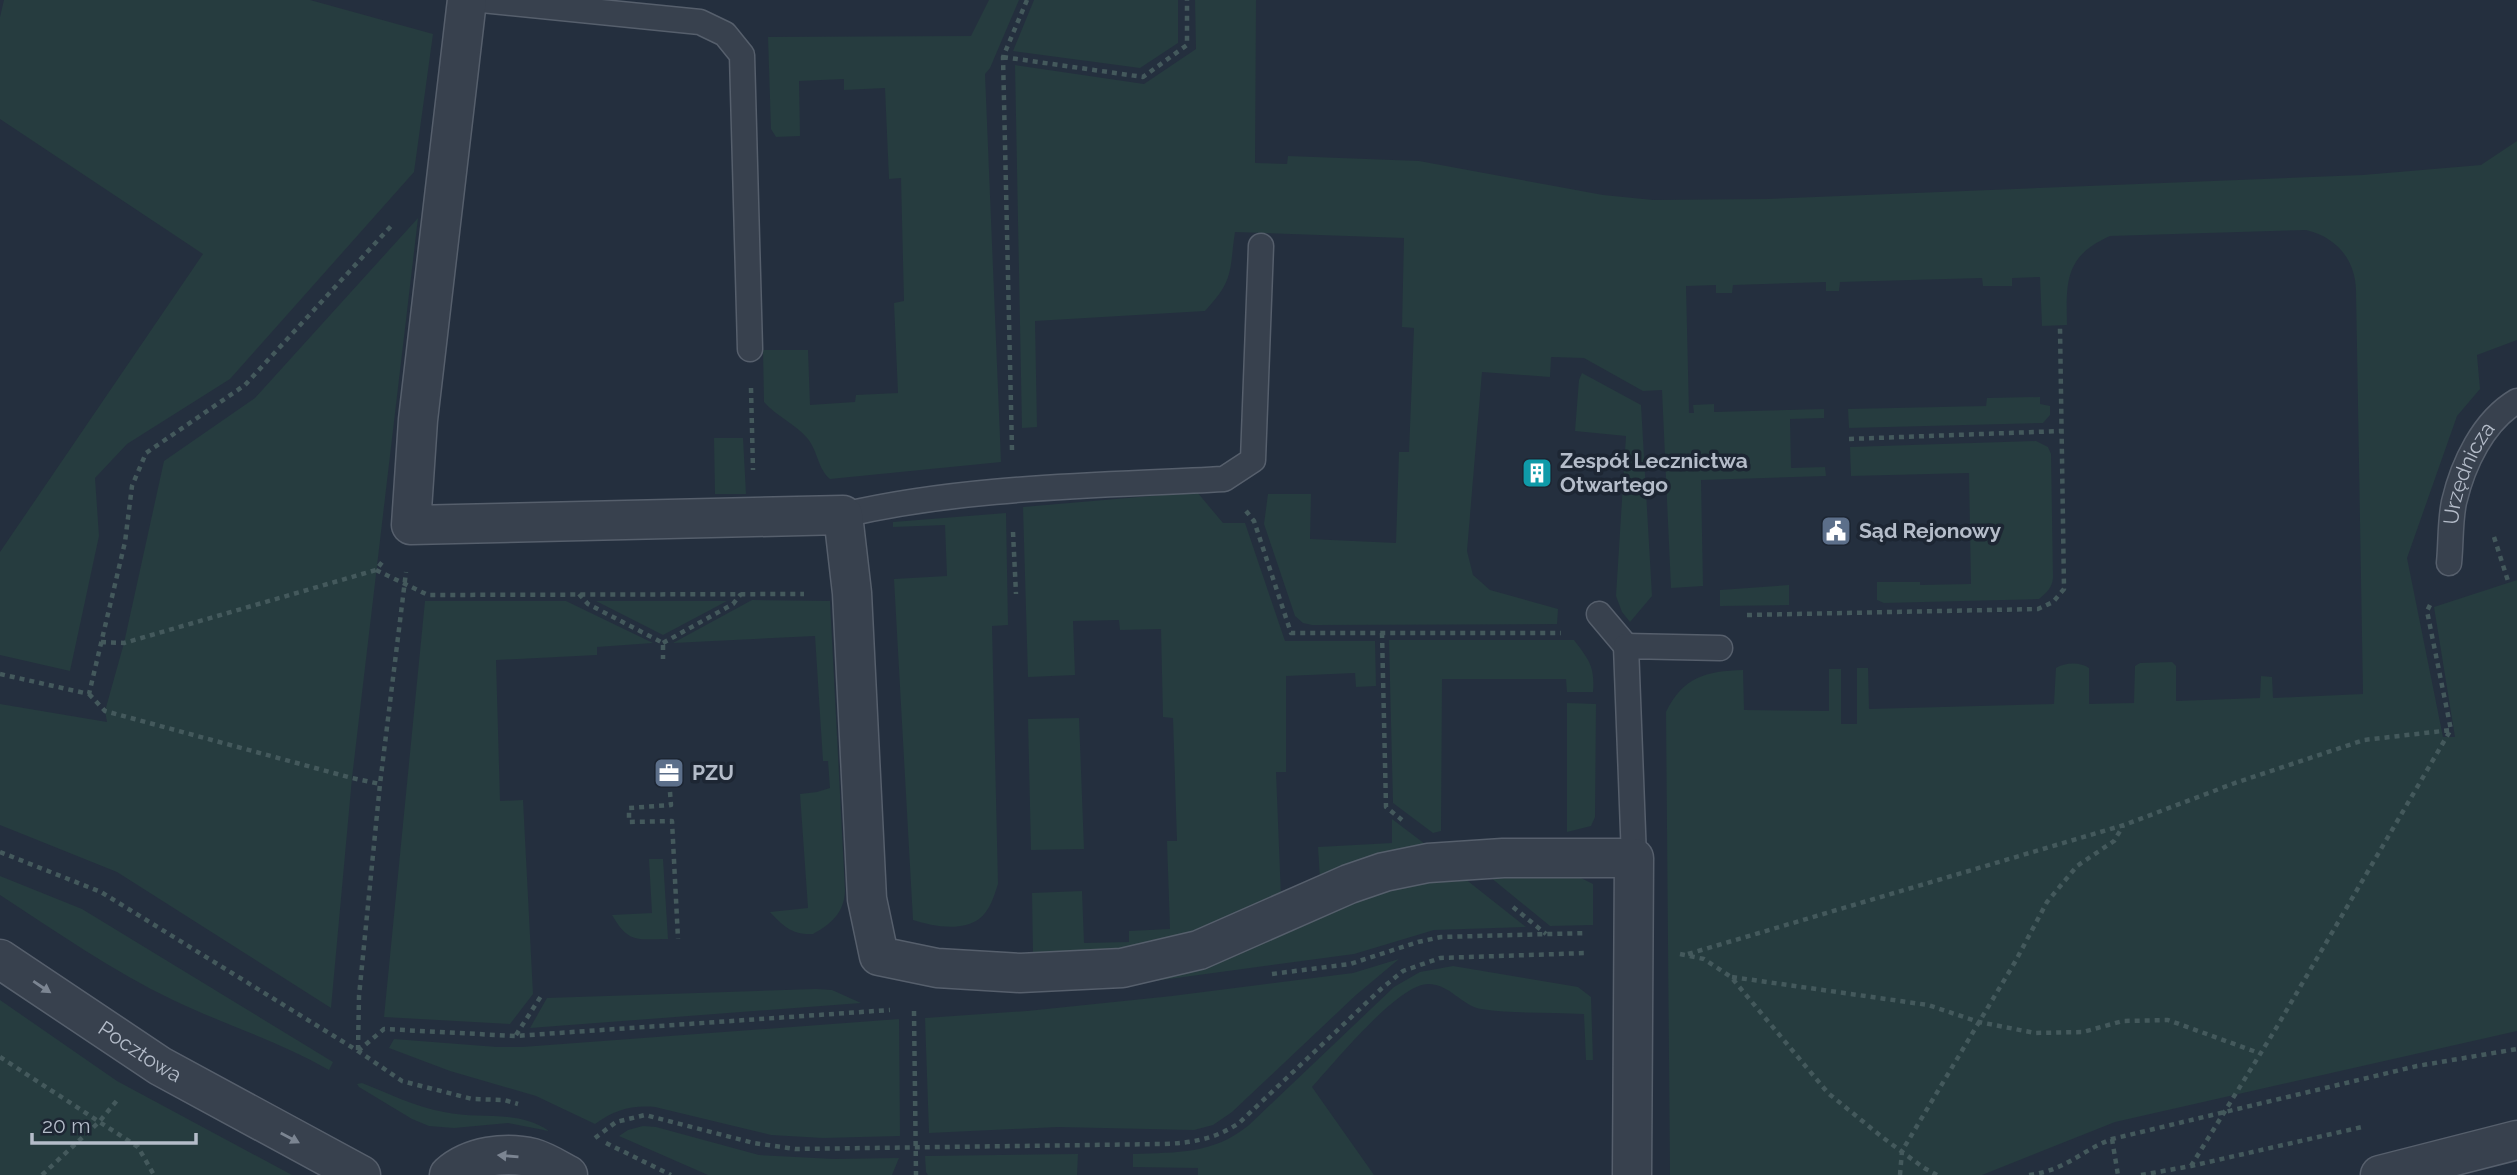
<svg xmlns="http://www.w3.org/2000/svg" width="2517" height="1175" viewBox="0 0 2517 1175" font-family="Raleway,sans-serif">
<style>
.green{fill:#263c3f}
.lines{fill:none;stroke-linecap:round;stroke-linejoin:round}
.service-casing{stroke:#565f6c;stroke-width:27}
.minor-casing{stroke:#565f6c;stroke-width:41}
.tertiary-casing{stroke:#565f6c;stroke-width:41}
.path{stroke:#44595c;stroke-width:4.5;stroke-dasharray:5 5;stroke-linecap:butt}
.service{stroke:#38414e;stroke-width:24}
.minor{stroke:#38414e;stroke-width:38}
.tertiary{stroke:#38414e;stroke-width:38}
.oneway{fill:#7c8592}
.labels{text-anchor:middle;stroke-width:7;stroke-linejoin:round;paint-order:stroke}
.poi-label{font-size:21px;font-weight:bold;fill:#b4bcc9;stroke:#1d2633;text-anchor:start}
.street-label{font-size:21px;fill:#b4bcc9;stroke:#1d2633}
</style>
<rect width="100%" height="100%" fill="#242f3e"/>
<path class="green" d="M4,0H310L433,34L414,172L230,379L127,444L95,478L99,536L70,671L0,655V552L203,254L0,119V17Z
M989,0H1019L990,68L985,74L1001,462L830,479C818,469 818,452 808,439C796,424 777,417 764,402L763,350H808L810,405L855,402L856,395L898,393L894,303L904,301L901,178L889,179L885,88L844,90V79L799,81L800,136L776,137L771,129L768,37L971,36Z
M1034,0H1178V43L1140,68L1013,51Z
M1195,0H1256L1255,163L1287,164L1288,156L1419,161L1603,195L1653,200L1767,199L2363,175L2481,165L2517,141V340L2477,355L2480,389L2457,416L2407,558L2443,737H2455L2434,607L2517,580V1031L2115,1122L1982,1175H1670L1666,712C1683,677 1706,671 1743,670L1744,710L1829,711V669H1841V724H1857V668H1868L1869,709L2054,704L2056,668C2065,662 2081,662 2089,668V704L2134,703L2135,666L2140,663L2172,662L2176,666V701L2260,698L2261,676L2272,677L2273,698L2363,694L2356,290C2355,259 2336,237 2306,230L2110,236C2065,256 2066,281 2067,325L2042,326L2040,277L2012,278V286H1983L1982,278L1840,282L1839,291H1826V282L1733,285L1732,293H1716V285L1686,286L1689,413H1694L1693,405L1714,404V412L1824,409V418L1790,419L1791,468L1825,467L1826,476L1701,480L1703,586L1671,588L1662,390L1643,391L1584,358L1551,357L1550,377L1482,372L1467,551L1473,575L1490,590L1558,609L1557,624L1312,625L1303,623L1295,616L1264,524L1268,494H1311L1310,539L1396,543L1399,452H1409L1414,328L1402,327L1404,238L1235,232C1229,271 1235,279 1205,311L1035,321L1037,427L1022,428L1015,65L1144,84L1196,49Z
M418,218L352,778L331,1008L117,872L0,825V704L107,722L105,711L124,643L164,461L255,398Z
M1582,373L1641,405L1652,596L1630,622L1622,612L1616,596L1626,436L1575,431L1579,380Z
M2040,397V404L2050,406V415L2043,423L1849,428L1848,409L1986,406L1987,398Z
M714,438H743L746,494H715Z
M2036,441L2048,447L2051,454L2053,578C2052,588 2047,592 2039,599L1884,603L1877,600V582H1920V585L1971,584L1969,473L1851,476L1850,447Z
M1197,492L1223,523H1245L1285,641H1375L1376,686L1356,687L1355,673L1286,676V772H1276L1281,897L1190,935L1120,953L1033,954L1032,893L1082,891L1084,943L1129,942V931L1170,929L1167,841H1177L1173,718L1163,717L1161,629L1120,630L1119,620L1073,621L1075,675L1028,677L1023,507Z
M1006,513L1008,625L992,626L998,884C994,896 990,911 979,919C961,932 932,926 913,920L894,579L947,576L945,525L893,527V522Z
M1789,585V605L1720,606V590Z
M752,600L830,601L845,891C844,913 831,924 813,934C792,935 783,926 770,912L808,908L800,794L817,792L830,788L828,761H823L815,636L673,643Z
M425,601H566L653,643L597,647V655L496,660L500,801L523,800L533,994L510,1024L384,1017Z
M596,601H727L663,635Z
M1389,640H1574C1589,660 1595,666 1593,692H1567L1566,679H1442L1441,831L1433,833L1393,803Z
M1567,703L1596,704L1595,817L1591,826L1567,832Z
M1079,718L1084,849L1031,850L1028,719Z
M1392,819L1429,847L1320,879L1318,847L1392,843Z
M649,859H663L668,939C637,939 629,944 612,915L652,913Z
M1573,874L1593,884V925L1550,926L1490,877Z
M0,876L82,909L333,1062L329,1070C279,1041 225,1025 173,1000C112,971 57,932 0,895Z
M1464,878L1526,927L1434,930L1354,954L1132,984L1361,897L1411,882Z
M1399,959L1356,995L1232,1112L1213,1125L1194,1130L1058,1127L929,1133L925,1018L1027,1011L1172,996L1353,973Z
M1453,966L1578,987L1591,997L1593,1060H1586L1584,1014C1551,1012 1515,1014 1481,1009C1462,1006 1450,984 1428,984C1398,984 1333,1064 1312,1087L1374,1175H1198V1168L1133,1167V1154C1178,1152 1212,1155 1249,1125L1394,987L1420,972Z
M816,989L832,990L861,1003L530,1028L547,998Z
M0,1000L117,1081L292,1175H0Z
M899,1019L900,1136L823,1138L771,1135L655,1107C631,1105 615,1110 595,1124L536,1096L450,1071L389,1048L394,1039L497,1047H522Z
M362,1083C388,1093 415,1107 444,1112C480,1120 517,1109 549,1131L508,1123L454,1128L429,1126L412,1119L359,1087L357,1084Z
M643,1126L656,1127L759,1155L834,1159L899,1158L892,1175H708L619,1136L628,1130Z
M1078,1154L1077,1175H928L926,1172L925,1156Z"/>
<g class="lines">
<g class="service-casing">
<g id="service">
<path d="M482,0L700,22L725,34L742,55L750,349"/>
<path d="M843,515C968,486 1097,486 1224,479L1253,460L1261,246"/>
<path id="s1" d="M2449,563C2451,543 2450,521 2454,502C2463,464 2483,421 2517,401"/>
<path d="M1599,614L1626,646"/>
<path d="M1634,858L1626,646L1720,648"/>
</g>
</g>
<g class="minor-casing">
<g id="minor">
<path d="M467,0L418,420L411,525L843,515L852,593L867,899L879,956L937,968L1020,973L1122,968L1199,950L1349,884L1384,872L1428,863L1503,858H1634L1632,1175"/>
<path id="s2" d="M0,959L160,1066L361,1175"/>
</g>
</g>
<g class="tertiary-casing">
<path id="tertiary" d="M449,1175C470,1156 506,1151 533,1158C544,1161 557,1169 568,1175
M2380,1175L2517,1140"/>
</g>
<path class="path" d="M1003,57L1143,77L1187,45V0
M751,388L753,470
M1849,439L2061,431
M1012,450L1003,57L1027,0
M1246,511L1254,521L1291,633H1561
M1013,532L1016,594
M2494,537L2508,581
M376,570L428,595L804,594
M579,594L588,604L663,643V659
M1747,615L2038,609L2053,602L2064,589L2060,327
M1382,633L1386,807L1402,820
M101,642L124,643L376,570L383,561
M663,643L733,604L741,594
M0,674L89,694L125,542L132,486L146,453L245,385L392,225
M89,694L105,711L352,778L380,784
M670,792L671,805L629,808V822L672,821L678,939
M0,852L101,892L358,1051L402,1081L472,1099L504,1100L518,1104
M1513,907L1546,934
M1680,954L1704,959L1731,977L1828,1093L1882,1137L1924,1168L1937,1175
M1688,954L2124,825L2235,783L2364,740L2451,730L2427,611L2432,601
M1272,974L1350,964L1418,942L1441,937L1587,933
M1732,977L1928,1005L1979,1022L2035,1033L2083,1032L2123,1021L2168,1020L2259,1053
M914,1011L916,1175
M516,1035L543,993
M358,1050L359,996L380,784L406,572
M358,1051L384,1029L515,1036L890,1010
M0,1057L138,1147L154,1175
M595,1138L616,1122L645,1115L754,1143L795,1149L1163,1144C1192,1143 1215,1139 1239,1123L1381,989L1403,971L1440,958L1587,953
M2112,1139L2118,1175
M606,1143L671,1175
M2191,1166L2275,1030L2450,731
M42,1175L99,1122L119,1098
M1900,1175L1902,1151L2015,962L2047,902L2077,866L2114,841L2123,826
M2029,1175C2067,1170 2080,1151 2112,1139L2417,1066L2517,1049
M2141,1175L2191,1166L2362,1127"/>
<use href="#service" class="service"/>
<use href="#minor" class="minor"/>
<use href="#tertiary" class="tertiary"/>
</g>
<defs><path id="oneway-solid" d="M-6-.8H1V-3.2L6.5 0L1 3.2V.8H-6Z" transform="scale(1.75)"/></defs>
<g class="oneway">
<use href="#oneway-solid" transform="translate(42 987) rotate(34)"/>
<use href="#oneway-solid" transform="translate(290 1138) rotate(28)"/>
<use href="#oneway-solid" transform="translate(508 1156) rotate(-175)"/>
</g>
<defs>
<g id="building-square" transform="scale(1.575)"><rect x="-9" y="-9" width="18" height="18" rx="4" fill="#0f9aa8" stroke="#1d2633"/><path d="M-4-6H4V6H1V3H-1V6H-4ZM-2.5-4.3h1.7v1.8h-1.7ZM.8-4.3h1.7v1.8H.8ZM-2.5-1h1.7V.8h-1.7ZM.8-1h1.7V.8H.8Z" fill="#fff"/></g>
<g id="civic-square" transform="scale(1.575)"><rect x="-9" y="-9" width="18" height="18" rx="4" fill="#5c6f8a" stroke="#1d2633"/><path d="M-.6-6.5H3V-4.5H.6V-3L4-1V1h2V6H-6V1h2V-1L-.6-3ZM-1.2 2.5V6h2.4V2.5Z" fill="#fff"/></g>
<g id="office-square" transform="scale(1.575)"><rect x="-9" y="-9" width="18" height="18" rx="4" fill="#5c6f8a" stroke="#1d2633"/><path d="M-6-3h4V-5.5h4V-3h4V5H-6ZM-1-4.5V-3h2v-1.5ZM-6 0V1H6V0Z" fill="#fff"/></g>
</defs>
<g fill-rule="evenodd">
<use href="#building-square" x="1537" y="473"/>
<use href="#civic-square" x="1836" y="531"/>
<use href="#office-square" x="669" y="773"/>
</g>
<g class="labels">
<g class="poi-label">
<text x="1560" y="468">Zespół Lecznictwa<tspan x="1560" dy="24">Otwartego</tspan></text>
<text x="1859" y="538">Sąd Rejonowy</text>
<text x="692" y="780">PZU</text>
</g>
<g class="street-label">
<text dy="7" stroke="none"><textPath href="#s1" startOffset="93">Urzędnicza</textPath></text>
<text dy="7" stroke="none"><textPath href="#s2" startOffset="168">Pocztowa</textPath></text>
</g>
</g>
<path d="M32 1133v10h164v-10" fill="none" stroke="#b4bcc9" stroke-width="3.5"/>
<text x="42" y="1133" font-size="21" fill="#b4bcc9" stroke="#1d2633" stroke-width="5" paint-order="stroke">20 m</text>
</svg>
